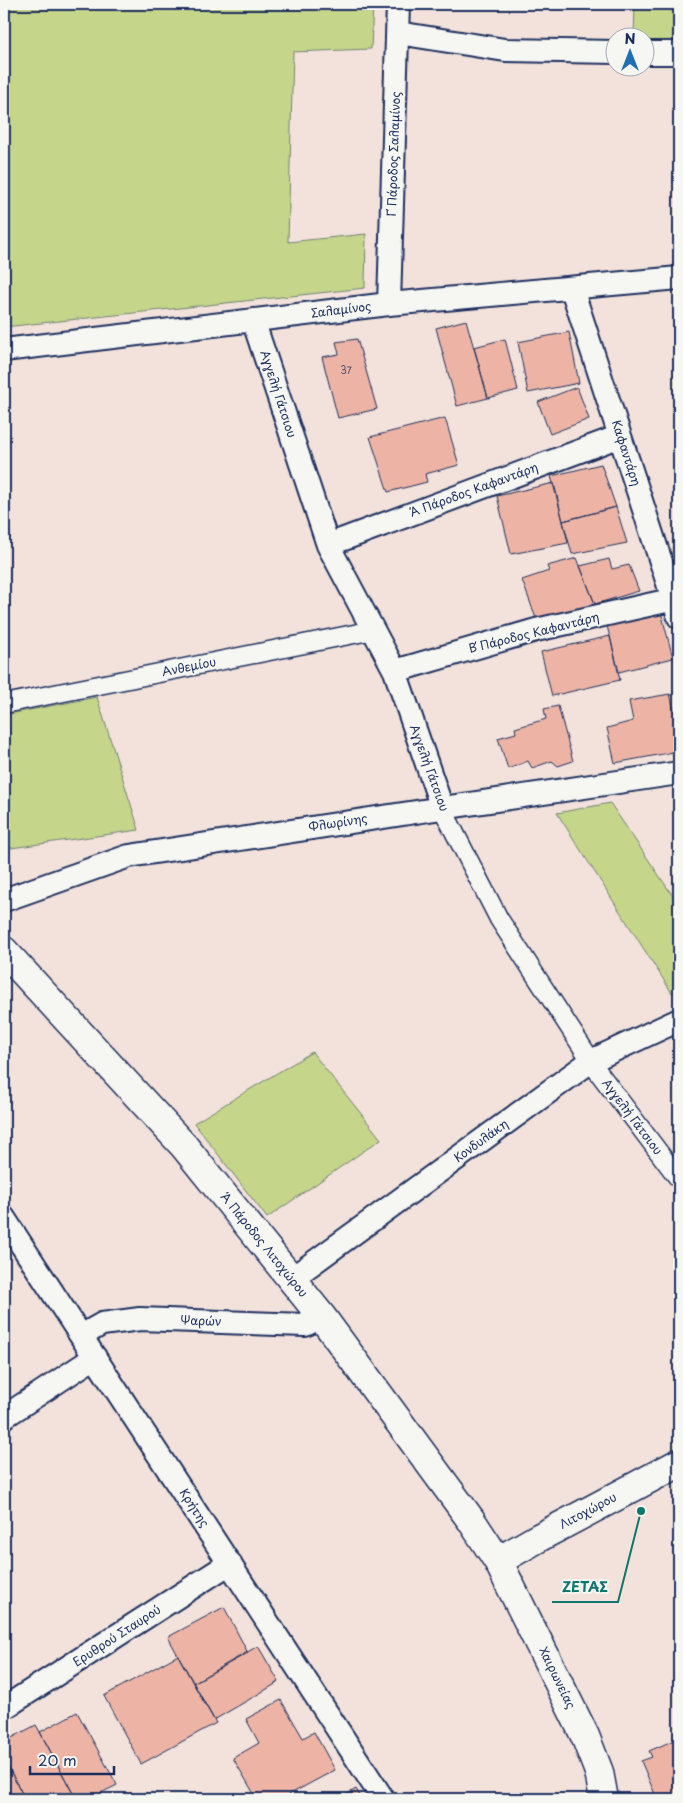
<svg xmlns="http://www.w3.org/2000/svg" width="683" height="1803" viewBox="0 0 683 1803" font-family="'Playpen Sans',sans-serif">
<style>
.green{fill:#c5d58a;stroke:#708274}
.building{fill:#edb4a5;stroke:#1b2f5e}
.lines{fill:none;stroke-linecap:round;stroke-linejoin:round}
.pedestrian-casing{stroke:#1b2f5e;stroke-width:21}
.minor-casing{stroke:#1b2f5e;stroke-width:26}
.tertiary-casing{stroke:#1b2f5e;stroke-width:31}
.pedestrian{stroke:#f6f6f2;stroke-width:18}
.minor{stroke:#f6f6f2;stroke-width:22}
.tertiary{stroke:#f6f6f2;stroke-width:28}
.labels{text-anchor:middle;stroke-width:4;stroke-linejoin:round;paint-order:stroke}
.number-label{font-size:10px;fill:#505070}
.street-label{font-size:12px;fill:#1b2f5e;stroke:#f6f6f2}
.leader{fill:none;stroke:#0f766e;stroke-width:2}
.callout-dot{fill:#0f766e;stroke:#f6f6f2;stroke-width:2}
.callout-label{font-size:14px;text-anchor:middle;font-weight:bold;fill:#0f766e;stroke:#f6f6f2;stroke-width:4;stroke-linejoin:round;paint-order:stroke}
</style>
<rect width="100%" height="100%" fill="#f3e2db"/>
<filter id="ink" filterUnits="userSpaceOnUse"><feTurbulence type="fractalNoise" baseFrequency=".02" numOctaves="2"/><feDisplacementMap in="SourceGraphic" scale="10" xChannelSelector="R" yChannelSelector="G"/><feConvolveMatrix kernelMatrix="1 2 1 2 8 2 1 2 1" color-interpolation-filters="sRGB"/></filter>
<g filter="url(#ink)">
<path class="green" d="M4,4H373L371,49L293,52L288,242L366,234L365,288L4,327Z
M635,4H679V46L646,45V38H634Z
M97,697L139,830L4,849V715Z
M610,803L679,905V990L672,993L557,813Z
M312,1052L381,1139L267,1218L194,1123Z"/>
<path class="building" d="M466,320L488,398L457,406L436,328Z
M569,332L579,383L528,393L518,342Z
M357,339L377,409L338,418L322,357L339,354L336,342Z
M505,339L518,390L488,398L474,347Z
M577,387L589,419L550,434L538,402Z
M445,418L459,465L425,474L427,482L388,492L370,437Z
M601,464L616,507L563,521L551,476Z
M554,483L568,543L511,554L497,496Z
M616,507L627,543L572,554L563,521Z
M577,558L595,604L537,621L522,580L549,571L547,566Z
M609,559L612,569L629,565L639,591L595,604L580,566Z
M661,612L673,658L619,672L607,626Z
M610,636L620,680L552,696L541,652Z
M670,694L679,730V751L615,763L607,728L633,721L629,701Z
M558,706L573,761L558,766L552,761L532,768L528,761L508,769L498,738L516,733L515,728L546,719L544,709Z
M224,1607L248,1653L193,1683L168,1637Z
M258,1646L279,1682L214,1720L193,1683Z
M178,1655L216,1723L141,1764L104,1696Z
M281,1700L303,1738L314,1732L335,1770L281,1799H257L233,1758L259,1743L246,1719Z
M77,1712L117,1785L89,1799H76L40,1732Z
M36,1725L40,1732L76,1799H25L4,1759V1742Z
M679,1738V1799H657L641,1761L652,1757L649,1751Z
M4,1759L25,1799H4Z
M356,1789L362,1799H338Z"/>
<g class="lines">
<g class="pedestrian-casing">
<path id="pedestrian" d="M4,704L374,630
M442,808L499,919L599,1073L679,1179"/>
</g>
<g class="minor-casing">
<path id="minor" d="M398,33L505,50L616,52
M646,53H679
M572,289L679,617
M389,304L398,4
M253,320L328,545L395,671L442,808
M4,350L389,304L679,278
M328,545L620,436
M395,671L536,630L675,599
M4,900L129,856L442,808L679,773
M4,1218L383,1799
M291,1279L591,1061L679,1020
M81,1336L102,1324L140,1319L305,1325L322,1317
M4,1417L95,1357
M4,1708L230,1563"/>
</g>
<g class="tertiary-casing">
<path id="tertiary" d="M4,951L184,1146L322,1317L471,1520L498,1561L585,1736L599,1772L604,1799
M498,1561L540,1537L679,1463"/>
</g>
<use href="#pedestrian" class="pedestrian"/>
<use href="#minor" class="minor"/>
<use href="#tertiary" class="tertiary"/>
</g>
</g>
<g class="labels">
<g class="number-label">
<text x="346" y="374">37</text>
</g>
<g class="street-label">
<text transform="translate(394 154) rotate(-88)" y="4">Γ΄ Πάροδος Σαλαμίνος</text>
<text transform="translate(341 310) rotate(-7)" y="4">Σαλαμίνος</text>
<text transform="translate(278 394) rotate(72)" y="4">Αγγελή Γάτσιου</text>
<text transform="translate(626 453) rotate(72)" y="4">Καφαντάρη</text>
<text transform="translate(474 490) rotate(-20)" y="4">Α΄ Πάροδος Καφαντάρη</text>
<text transform="translate(534 633) rotate(-14)" y="4">Β΄ Πάροδος Καφαντάρη</text>
<text transform="translate(189 667) rotate(-11)" y="4">Ανθεμίου</text>
<text transform="translate(429 768) rotate(70)" y="4">Αγγελή Γάτσιου</text>
<text transform="translate(338 823) rotate(-9)" y="4">Φλωρίνης</text>
<text transform="translate(632 1117) rotate(53)" y="4">Αγγελή Γάτσιου</text>
<text transform="translate(481 1141) rotate(-36)" y="4">Κονδυλάκη</text>
<text transform="translate(264 1245) rotate(51)" y="4">Α΄ Πάροδος Λιτοχώρου</text>
<text transform="translate(201 1321) rotate(2)" y="4">Ψαρών</text>
<text transform="translate(194 1508) rotate(57)" y="4">Κρήτης</text>
<text transform="translate(588 1511) rotate(-28)" y="4">Λιτοχώρου</text>
<text transform="translate(117 1636) rotate(-33)" y="4">Ερυθρού Σταυρού</text>
<text transform="translate(557 1678) rotate(64)" y="4">Χαιρωνείας</text>
</g>
</g>
<path class="leader" d="M641 1511L618 1602H552"/>
<circle class="callout-dot" cx="641" cy="1511" r="5"/>
<g class="callout-label">
<text x="585" y="1592">ΖΕΤΑΣ</text>
</g>
<rect width="683" height="1803" fill="none" stroke="#f6f6f2" stroke-width="20"/>
<rect x="10" y="10" width="663" height="1783" fill="none" stroke="#1b2f5e" stroke-width="2" filter="url(#ink)"/>
<g transform="translate(630 52)"><circle r="24" fill="#f6f6f2" stroke="#9ea6b7"/>
<path d="M0-4L9 19L0 12L-9 19Z" fill="#1f6fb2"/>
<text y="-8" font-size="14" font-weight="bold" text-anchor="middle" fill="#1b2f5e">N</text>
</g>
<path d="M30 1766v8h84v-8" fill="none" stroke="#1b2f5e" stroke-width="2.5"/>
<text x="38" y="1766" font-size="15" fill="#1b2f5e" stroke="#f6f6f2" stroke-width="4" paint-order="stroke">20 m</text>
</svg>
